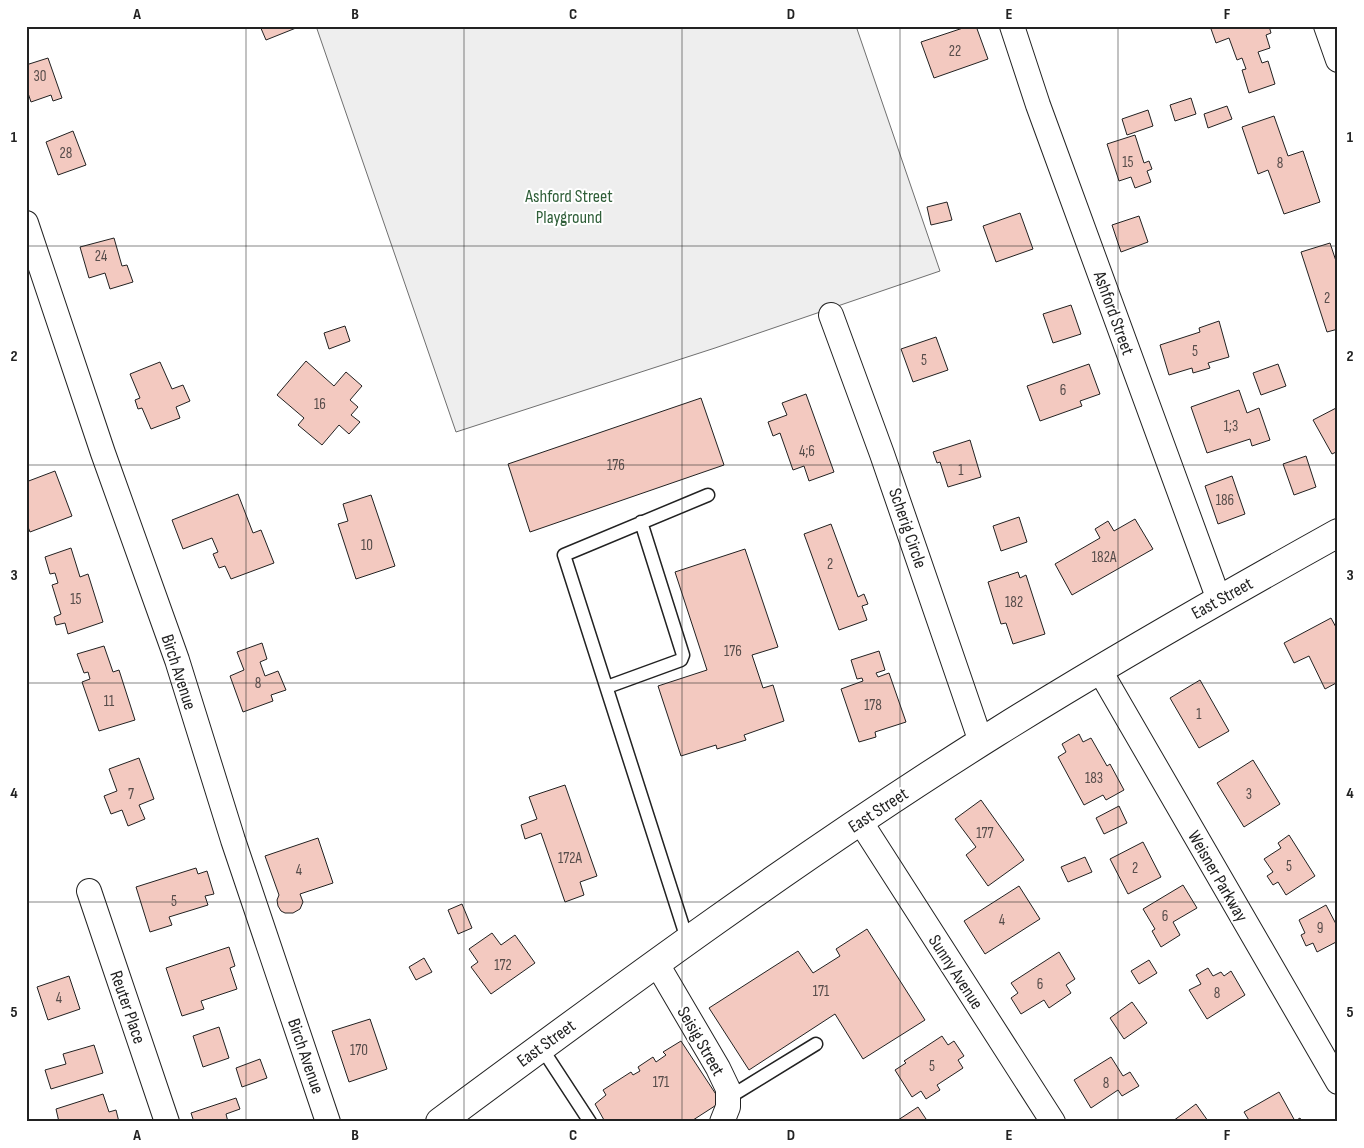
<svg xmlns="http://www.w3.org/2000/svg" width="1364" height="1148" viewBox="0 0 1364 1148" font-family="'Sofia Sans Condensed',sans-serif">
<style>
.green{fill:#eee;stroke:#6f6f6f}
.building{fill:#f3c9c0;stroke:#222}
.lines{fill:none;stroke-linecap:round;stroke-linejoin:round}
.lane-casing{stroke:#222;stroke-width:15}
.street-casing{stroke:#222;stroke-width:26}
.secondary-casing{stroke:#222;stroke-width:30}
.lane{stroke:#fff;stroke-width:12}
.street{stroke:#fff;stroke-width:24}
.secondary{stroke:#fff;stroke-width:28}
.grid{fill:none;stroke:#222;stroke-width:1;stroke-opacity:0.55}
.labels{text-anchor:middle;stroke-width:4;stroke-linejoin:round;paint-order:stroke}
.number-label{font-size:15px;fill:#564c4a}
.park-label{font-size:18px;fill:#2f5e38;stroke:#fff}
.street-label{font-size:18px;fill:#222;stroke:#fff}
.neatline{fill:none;stroke:#222;stroke-width:2}
.grid-label{font-size:16px;text-anchor:middle;font-weight:bold;fill:#222}
</style>
<rect width="100%" height="100%" fill="#fff"/>
<path class="green" d="M316,26H856L940,271L715,348L456,432Z"/>
<path class="building" d="M260,26H295L296,28L266,40Z
M969,26H976L988,59L934,78L921,42Z
M1210,26H1269L1271,33L1266,35L1270,48L1258,52L1262,63L1268,61L1275,84L1249,93L1242,70L1246,69L1242,58L1237,60L1229,38L1216,43Z
M48,58L62,98L53,101L51,95L31,102L26,87V65Z
M1191,98L1196,114L1175,121L1170,105Z
M1227,106L1232,119L1208,128L1204,114Z
M1148,110L1153,126L1127,135L1122,119Z
M1274,116L1288,156L1303,151L1320,202L1284,214L1268,170L1258,174L1242,127Z
M73,131L86,165L58,175L46,142Z
M1135,135L1144,163L1149,161L1152,169L1147,171L1151,182L1135,188L1131,177L1119,181L1107,144Z
M947,202L952,220L931,225L927,207Z
M1020,213L1033,249L996,262L983,226Z
M1139,216L1148,242L1121,252L1112,225Z
M114,238L122,266L127,265L133,282L110,289L105,273L89,278L80,247Z
M1330,243L1338,267V329L1327,332L1301,252Z
M1071,305L1081,334L1053,343L1043,314Z
M1219,321L1229,357L1208,363L1210,368L1193,373L1192,368L1169,375L1160,345L1200,332L1199,328Z
M345,326L350,341L329,349L324,333Z
M936,337L948,370L913,382L901,349Z
M306,361L334,386L346,372L362,386L350,400L358,407L351,415L360,422L349,434L339,425L322,445L298,425L304,418L277,395Z
M160,362L172,389L183,385L190,401L176,407L180,418L151,429L142,408L138,409L135,400L140,398L130,374Z
M1089,364L1100,394L1080,401L1082,406L1040,421L1027,386Z
M1278,364L1286,386L1261,395L1253,373Z
M1239,390L1247,413L1259,408L1270,440L1252,446L1250,439L1207,453L1191,407Z
M806,394L834,472L809,481L804,466L793,470L780,433L773,436L768,422L787,415L782,403Z
M701,398L724,465L530,532L508,464Z
M1338,407V451L1332,454L1313,420Z
M970,440L981,477L948,487L940,462L937,463L933,452Z
M1306,456L1316,487L1294,495L1283,464Z
M55,471L72,516L30,532L26,522V482Z
M1232,476L1245,514L1218,524L1205,486Z
M238,494L253,533L261,530L274,563L231,579L225,566L219,568L213,554L218,552L212,538L183,549L172,520Z
M371,495L395,566L356,579L338,524L348,521L343,504Z
M1019,517L1027,542L1001,551L993,526Z
M1135,519L1153,549L1072,595L1055,564L1100,538L1095,529L1108,521L1114,531Z
M831,524L858,597L864,594L868,604L862,606L867,620L839,630L804,534Z
M71,548L80,577L88,574L103,622L68,634L65,623L56,625L54,617L61,614L52,585L58,583L55,573L50,574L45,557Z
M745,549L778,647L752,655L763,688L773,685L784,721L744,735L746,740L717,749L716,745L681,756L658,686L707,670L675,572Z
M1018,572L1020,578L1026,575L1045,634L1013,644L1006,623L1001,624L988,582Z
M1331,618L1338,631V682L1325,689L1309,656L1294,663L1284,643Z
M262,643L267,659L260,662L265,676L278,671L286,690L271,695L273,701L243,712L230,676L244,670L237,652Z
M104,646L113,672L119,670L135,720L99,731L82,682L90,679L88,672L84,673L77,654Z
M879,651L885,670L876,673L878,677L889,673L906,722L875,732L876,737L859,742L841,689L863,681L862,678L857,679L851,660Z
M1200,680L1229,731L1199,748L1170,698Z
M1079,734L1083,742L1091,738L1107,766L1110,764L1124,790L1106,800L1103,795L1084,805L1058,757L1066,752L1062,744Z
M139,758L154,799L139,805L145,819L128,826L122,810L111,814L104,796L117,791L109,769Z
M1253,760L1280,804L1244,827L1217,783Z
M565,785L597,876L580,882L584,895L565,902L541,833L525,839L521,825L537,819L529,797Z
M981,800L1024,860L988,886L966,855L976,847L955,819Z
M1119,806L1127,823L1104,834L1096,818Z
M1289,835L1315,876L1286,895L1278,882L1273,885L1267,876L1273,872L1264,859L1281,848L1278,843Z
M318,838L333,883L300,894L303,902L300,909L293,913H285L281,911L278,906L277,900L279,895L265,856Z
M1143,842L1161,877L1128,894L1110,859Z
M1085,857L1092,872L1068,882L1061,867Z
M196,868L198,874L207,871L214,894L205,896L208,905L169,917L172,925L150,932L136,887Z
M1183,885L1197,908L1173,922L1180,935L1161,947L1152,931L1155,929L1143,909Z
M1019,886L1040,919L985,954L964,921Z
M462,904L472,928L458,934L448,910Z
M1326,905L1336,924L1338,923V941L1317,952L1313,943L1306,946L1301,935L1305,933L1299,920Z
M867,929L925,1020L863,1059L835,1014L749,1070L709,1008L798,951L813,973L840,956L836,949Z
M492,933L501,945L515,935L535,963L491,994L471,967L478,962L469,949Z
M229,947L235,966L230,968L237,989L201,1001L204,1009L182,1016L166,968Z
M1059,952L1075,979L1066,985L1071,993L1049,1008L1044,1000L1021,1014L1011,998L1018,993L1011,983Z
M424,958L432,972L416,980L409,967Z
M1149,960L1157,973L1139,984L1131,971Z
M1208,968L1213,976L1221,972L1224,976L1231,971L1245,995L1207,1019L1189,990L1201,984L1196,975Z
M69,976L80,1009L48,1020L37,987Z
M1132,1002L1147,1023L1124,1039L1110,1018Z
M370,1019L387,1069L349,1082L332,1031Z
M219,1027L229,1058L203,1067L193,1036Z
M942,1036L948,1045L954,1041L964,1056L958,1060L963,1068L937,1085L940,1090L926,1099L921,1091L912,1097L895,1070L906,1063L904,1061Z
M681,1041L721,1102L690,1122H601L604,1120L595,1104L606,1095L603,1090L631,1072L633,1075L640,1071L638,1067L653,1057L656,1062L666,1055L663,1052Z
M94,1045L103,1073L51,1089L45,1070L66,1064L63,1054Z
M1111,1057L1123,1076L1130,1072L1139,1086L1122,1096L1118,1090L1091,1108L1074,1080Z
M260,1059L267,1078L242,1087L236,1068Z
M1279,1092L1295,1121L1300,1118L1302,1122H1250L1244,1112Z
M103,1094L109,1112L116,1110L119,1122H59L56,1109Z
M236,1098L240,1109L226,1114L228,1122H194L191,1113Z
M1196,1104L1208,1121L1173,1122V1121Z
M918,1107L928,1122H895Z"/>
<g class="lines">
<g class="lane-casing">
<path id="lane" d="M607,687L681,660L683,655L641,522
M688,942L564,555L708,495
M541,1047L590,1122
M728,1098L816,1044"/>
</g>
<g class="street-casing">
<path id="street" d="M1012,26L1038,105L1219,600
M1326,26L1338,60
M26,223L103,453L177,660L233,840L328,1122
M831,315L882,454L981,742
M1099,669L1338,1082
M860,821L1053,1122
M89,891L167,1122
M657,964L718,1068L728,1089V1107L722,1122"/>
</g>
<g class="secondary-casing">
<path id="secondary" d="M440,1122C622,987 805,852 997,732C1109,662 1223,597 1338,533"/>
</g>
<use href="#lane" class="lane"/>
<use href="#street" class="street"/>
<use href="#secondary" class="secondary"/>
</g>
<path class="grid" d="M246,26V1122M464,26V1122M682,26V1122M900,26V1122M1118,26V1122M26,246H1338M26,465H1338M26,683H1338M26,902H1338"/>
<g class="labels">
<g class="number-label">
<text x="955" y="56">22</text>
<text x="40" y="81">30</text>
<text x="66" y="158">28</text>
<text x="1128" y="167">15</text>
<text x="1280" y="168">8</text>
<text x="101" y="261">24</text>
<text x="1327" y="303">2</text>
<text x="1195" y="356">5</text>
<text x="924" y="365">5</text>
<text x="1063" y="395">6</text>
<text x="320" y="409">16</text>
<text x="1231" y="431">1;3</text>
<text x="807" y="456">4;6</text>
<text x="616" y="470">176</text>
<text x="961" y="475">1</text>
<text x="1225" y="505">186</text>
<text x="367" y="550">10</text>
<text x="1104" y="562">182A</text>
<text x="830" y="569">2</text>
<text x="76" y="604">15</text>
<text x="1014" y="607">182</text>
<text x="733" y="656">176</text>
<text x="258" y="688">8</text>
<text x="109" y="706">11</text>
<text x="873" y="710">178</text>
<text x="1199" y="719">1</text>
<text x="1094" y="783">183</text>
<text x="131" y="799">7</text>
<text x="1249" y="799">3</text>
<text x="985" y="838">177</text>
<text x="570" y="863">172A</text>
<text x="1289" y="871">5</text>
<text x="1135" y="873">2</text>
<text x="299" y="875">4</text>
<text x="174" y="906">5</text>
<text x="1165" y="921">6</text>
<text x="1002" y="925">4</text>
<text x="1320" y="933">9</text>
<text x="503" y="970">172</text>
<text x="1040" y="989">6</text>
<text x="821" y="996">171</text>
<text x="1217" y="998">8</text>
<text x="59" y="1003">4</text>
<text x="359" y="1055">170</text>
<text x="932" y="1071">5</text>
<text x="661" y="1087">171</text>
<text x="1106" y="1088">8</text>
</g>
<g class="park-label">
<text x="569" y="202">Ashford Street<tspan x="569" dy="21">Playground</tspan></text>
</g>
<g class="street-label">
<text transform="translate(1114 313) rotate(70)" y="6">Ashford Street</text>
<text transform="translate(908 528) rotate(71)" y="6">Scherig Circle</text>
<text transform="translate(1222 598) rotate(-29)" y="6">East Street</text>
<text transform="translate(179 672) rotate(72)" y="6">Birch Avenue</text>
<text transform="translate(878 810) rotate(-33)" y="6">East Street</text>
<text transform="translate(1218 876) rotate(60)" y="6">Weisner Parkway</text>
<text transform="translate(956 972) rotate(57)" y="6">Sunny Avenue</text>
<text transform="translate(128 1007) rotate(71)" y="6">Reuter Place</text>
<text transform="translate(701 1041) rotate(60)" y="6">Seisig Street</text>
<text transform="translate(546 1043) rotate(-36)" y="6">East Street</text>
<text transform="translate(306 1056) rotate(71)" y="6">Birch Avenue</text>
</g>
</g>
<rect width="1364" height="1148" fill="none" stroke="#ffffff" stroke-width="55"/>
<rect x="28" y="28" width="1308" height="1092" class="neatline"/>
<g class="grid-label">
<text x="137" y="19">A</text>
<text x="355" y="19">B</text>
<text x="573" y="19">C</text>
<text x="791" y="19">D</text>
<text x="1009" y="19">E</text>
<text x="1227" y="19">F</text>
<text x="14" y="142">1</text>
<text x="1350" y="142">1</text>
<text x="14" y="361">2</text>
<text x="1350" y="361">2</text>
<text x="14" y="580">3</text>
<text x="1350" y="580">3</text>
<text x="14" y="798">4</text>
<text x="1350" y="798">4</text>
<text x="14" y="1017">5</text>
<text x="1350" y="1017">5</text>
<text x="137" y="1140">A</text>
<text x="355" y="1140">B</text>
<text x="573" y="1140">C</text>
<text x="791" y="1140">D</text>
<text x="1009" y="1140">E</text>
<text x="1227" y="1140">F</text>
</g>
</svg>
